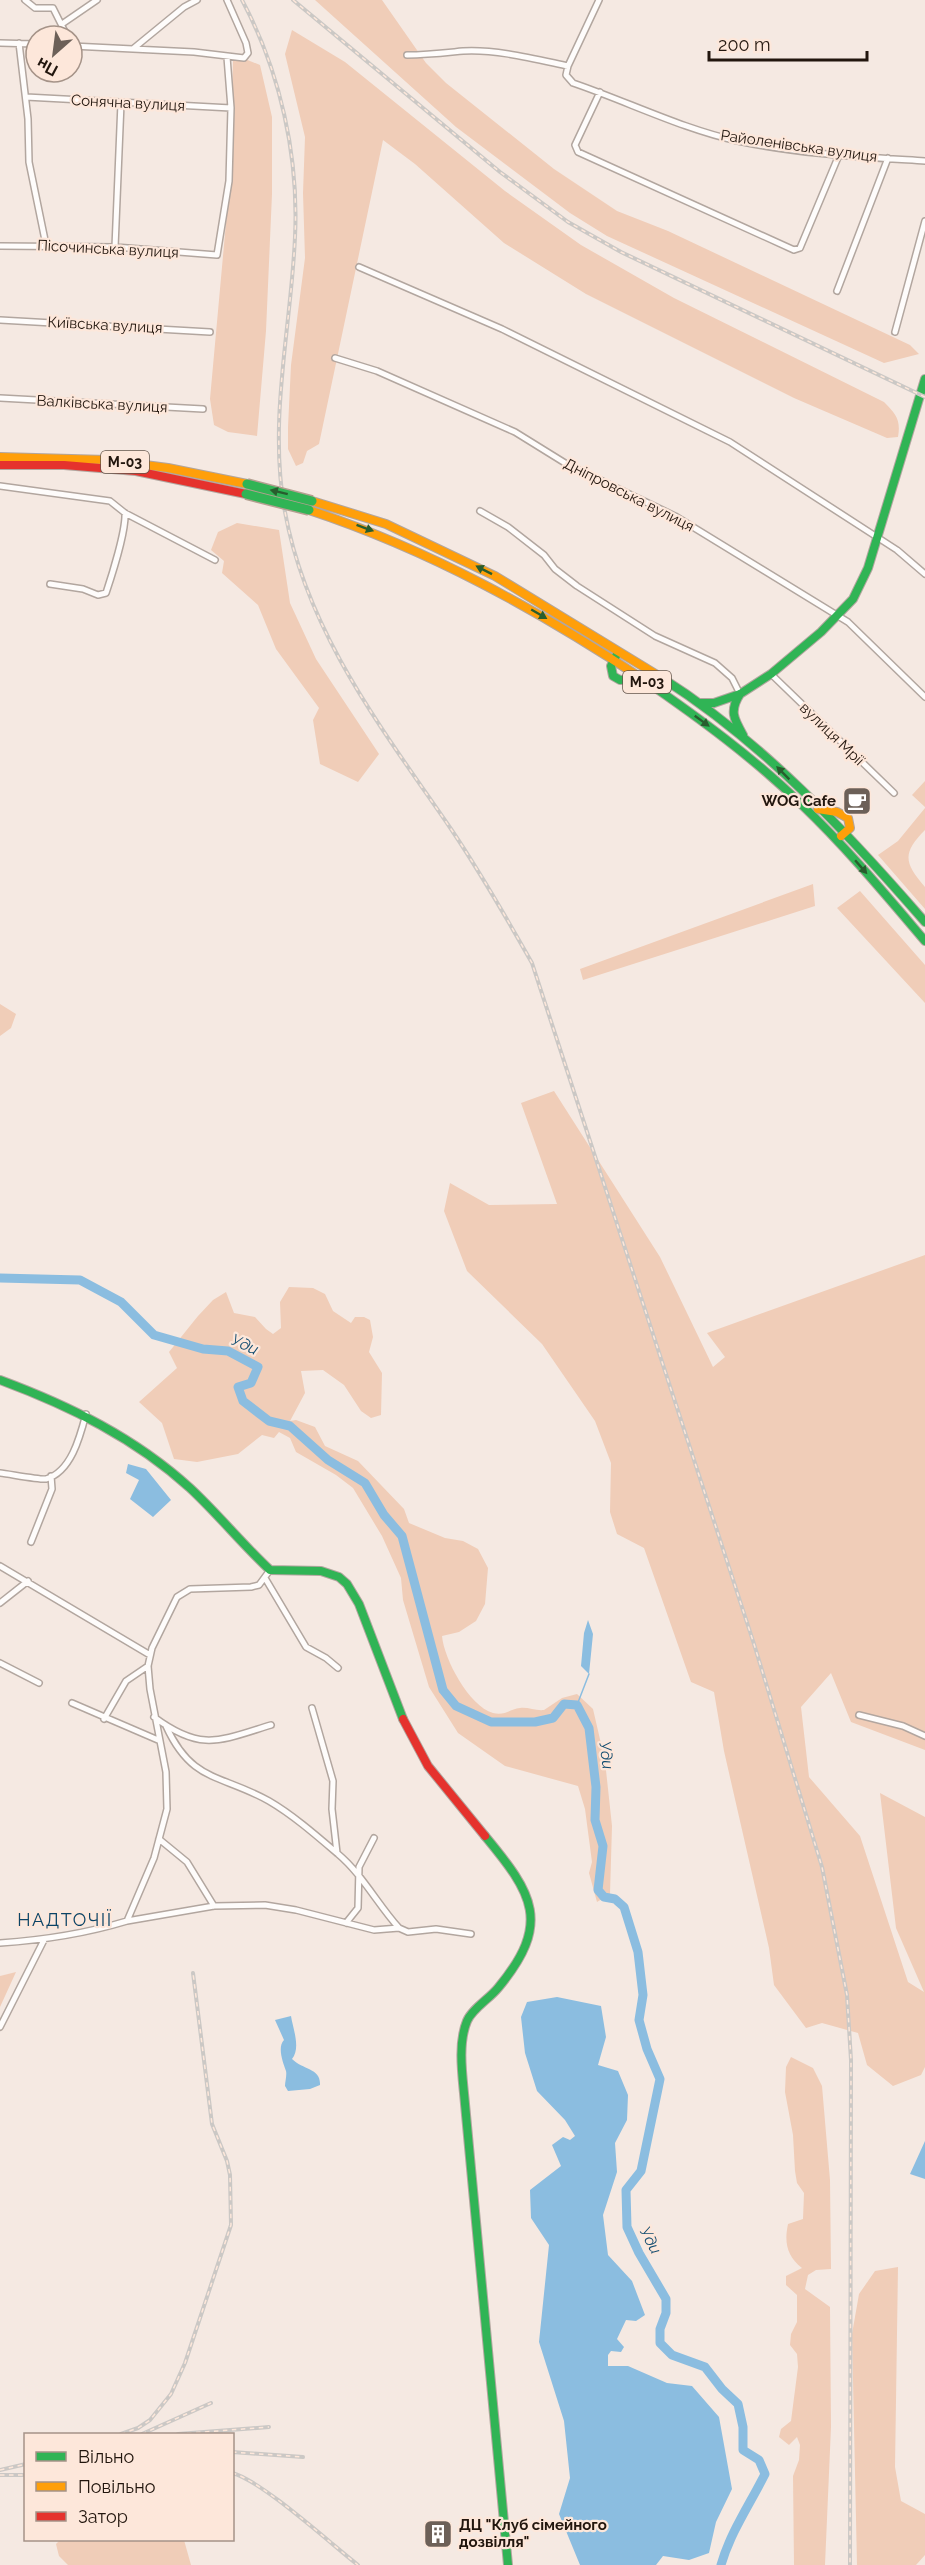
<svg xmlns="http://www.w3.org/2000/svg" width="925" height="2565" viewBox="0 0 925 2565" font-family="Raleway,sans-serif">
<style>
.green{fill:#f0cdb8}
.water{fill:#8bbde0}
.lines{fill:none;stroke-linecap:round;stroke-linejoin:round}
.stream{stroke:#8bbde0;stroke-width:1.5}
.river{stroke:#8bbde0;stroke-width:9}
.street-casing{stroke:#b2a69f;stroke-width:8}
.fast-casing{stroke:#b2a69f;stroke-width:10}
.slow-casing{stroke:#b2a69f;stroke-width:10}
.jam-casing{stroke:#b2a69f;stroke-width:10}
.street{stroke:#fefcfb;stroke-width:5}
.fast{stroke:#30b455;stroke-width:8}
.slow{stroke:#ff9f0a;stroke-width:8}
.jam{stroke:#e5322d;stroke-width:8}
.rail-casing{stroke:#cbc8c5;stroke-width:4}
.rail{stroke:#fde7da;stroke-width:1.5;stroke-dasharray:4.5;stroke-linecap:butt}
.fast-bridge-casing{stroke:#b49f90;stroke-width:12;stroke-linecap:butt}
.fast-bridge{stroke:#30b455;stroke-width:9}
.oneway{fill:#285d2e}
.labels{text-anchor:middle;stroke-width:4.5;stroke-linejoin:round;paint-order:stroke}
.shield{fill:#fde7da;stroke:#64554b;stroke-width:1.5}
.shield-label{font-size:14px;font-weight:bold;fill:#22160e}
.street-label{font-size:15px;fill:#22160e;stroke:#fde7da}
.poi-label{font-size:15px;font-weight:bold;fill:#22160e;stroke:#fde7da;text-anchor:end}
.water-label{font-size:16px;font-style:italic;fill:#114c70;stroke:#fde7da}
.quarter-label{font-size:18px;letter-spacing:1.5px;fill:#0b4466;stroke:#fde7da}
</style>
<rect width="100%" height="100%" fill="#f5e9e2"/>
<path class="green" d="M315,0H382L426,63L446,83L554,169L617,211L668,231L910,345L919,354L884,363L607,236L570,213L456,127Z
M292,30L345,62L505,191L581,245L674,298L884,402C896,414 901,420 898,437L887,438L794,398L586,294L504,243L415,164L383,140L319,444L307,451L303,463L296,466L288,449V427L291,365L305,258L303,193L305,137L285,54Z
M245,59L260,65L272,117V194L266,331L257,436L228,432L214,425L210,399L230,179L233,61Z
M237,523L279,530L290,603L316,659L379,754L358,782L320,764L313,720L319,708L276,649L258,605L222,573L224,561L211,550L218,532Z
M925,781V807L912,795Z
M925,808V830C902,853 904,863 925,887V909L878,855L898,841Z
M813,884L815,906L583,980L580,969Z
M860,891L925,965V1003L837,908Z
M0,1004L16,1014L11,1028L0,1036Z
M554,1091L660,1257L713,1367L725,1357L707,1333L925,1255V1750L851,1722L831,1673L801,1707L809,1777L860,1836L908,1982L924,1992L896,1928L880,1793L925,1817V2067L921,2075L893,2086L867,2065L858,2033L822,2023L806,2028L774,1985L769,1948L724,1751L714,1692L691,1682L644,1548L617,1534L610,1512L611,1463L595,1421L542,1344L467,1271L444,1211L450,1183L489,1205L557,1204L521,1103Z
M289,1287L313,1288L325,1294L333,1311L351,1323L355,1317H364L370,1320L373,1337L369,1352L382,1373L381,1415L371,1418L361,1411L344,1385L323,1370L301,1371L305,1393L290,1421L296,1420L315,1427L325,1446L358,1461L404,1509L409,1523L445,1538L463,1541L478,1549L488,1568L485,1604L476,1621L459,1632L442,1636C444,1659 469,1706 493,1713C505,1716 510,1709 520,1708C528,1707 536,1711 544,1710L562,1698L577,1694L593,1709L605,1761L612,1826L610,1894L597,1902L589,1873L592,1862L585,1809L578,1786L505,1766L458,1733L429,1687L403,1600L401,1578L382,1536L353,1488L336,1475L296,1452L290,1438L279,1432L274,1438L262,1435L238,1454L197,1462L174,1459L162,1423L139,1402L177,1368L169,1352L198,1316L213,1300L226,1292L234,1313L255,1317L266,1329L273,1334L281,1328L280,1302Z
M16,1972L0,2007V1976Z
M791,2057L813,2068L822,2086L830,2180L831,2269L816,2270L808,2275L805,2289L830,2307L831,2427L825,2565H794L793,2476L799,2460L800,2445L797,2437L789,2445L779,2437L781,2429L791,2421L798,2367L797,2354L790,2345L791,2334L797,2322V2295L786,2285V2276L802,2268C787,2256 784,2243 788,2224L803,2219L804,2193L797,2183L795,2171L793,2135L785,2092L786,2067Z
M898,2267L895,2467L901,2501L925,2514V2555L916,2565H857L852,2334L859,2294L875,2271Z
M60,2540H184L191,2565H68L59,2556L56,2544Z"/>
<path class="water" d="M128,1464L146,1469L171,1500L153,1517L130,1499L139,1480L126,1473Z
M588,1620L593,1634L589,1674L581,1666L584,1633Z
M557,1997L601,2006L606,2037L598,2065L618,2071L628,2095L627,2120L615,2143L617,2172L603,2215L608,2255L632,2281L645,2315L636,2321L626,2320L617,2339L624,2347L621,2352L611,2351L608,2355V2366H628L667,2383L692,2386L719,2417L732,2489L716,2522L709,2553L689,2560L663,2556L656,2565H580L559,2514L570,2478L564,2421L539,2342L549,2245L531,2218L530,2190L561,2166L552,2145L563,2137L570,2140L575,2136L565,2120L537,2091L525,2053L521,2017L527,2002Z
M291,2016C293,2029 301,2048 292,2059C303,2070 321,2068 320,2085L310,2089L288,2091L285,2086C285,2082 287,2075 286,2071C283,2063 277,2047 284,2040L275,2020Z
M925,2141V2179L910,2174Z"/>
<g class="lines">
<path class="stream" d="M577,1705L589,1674"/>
<path class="river" d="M0,1278L80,1280L121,1302L154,1335L203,1349L228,1351L258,1367L251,1383L238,1387L243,1401L269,1421L290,1426L328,1460L365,1483L384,1515L402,1536L443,1690L456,1706L491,1722H535L553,1718L564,1704L577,1705L589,1728L596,1787L595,1820L603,1846L598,1890L604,1897L615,1899L624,1907L638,1952L643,1995L639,2020L647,2049L660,2079L641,2171L626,2190L627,2227L639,2253L666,2299V2313L660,2329V2343L672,2355L705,2367L722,2389L738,2404L743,2427V2450L759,2460L765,2474C750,2504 730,2533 721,2565"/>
<g class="street-casing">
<path id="street" d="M25,0L35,8H53L67,36
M599,0L568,66L566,75L573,83C626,101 685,130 738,141C799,154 863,157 925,161
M62,24L97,0
M0,43L36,44
M19,43L28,119L29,162L46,245
M72,46L194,52L244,58L248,53L246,43L227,0
M134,48L184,7L197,0
M407,55C427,55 443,53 463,51C496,49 535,59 568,66
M600,92L575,145L578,152L794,250L800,248L839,155
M26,97L231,108
M0,246L115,247L217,255L229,181L231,108L227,57
M115,247L121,103
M359,267L502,329L730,442L897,550L925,574
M837,291L888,158
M0,320L210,332
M895,332L925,221
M335,358L377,371L515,432L565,463L675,516L848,622L925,697
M0,398L203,409
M0,486L110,501L125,513L215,560
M480,511L508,527L544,555L555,569L577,586L655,636L715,663L732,678L740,694
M50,584L83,589L98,595L106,593C112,575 126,530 125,513
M771,674L894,793
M0,1473C9,1474 41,1480 46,1479C71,1472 80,1437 86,1414
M31,1542L52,1489L51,1476
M0,1566L150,1655
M265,1578L306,1647L326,1658L338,1668
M0,1603L28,1581
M0,1663L39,1683
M72,1703L158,1740
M312,1708L333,1781L332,1809L337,1853
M859,1715L903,1726L925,1736
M154,1717C201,1752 219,1741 271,1725
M104,1719L126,1681L148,1666
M166,1726C192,1783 221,1774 269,1801C293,1815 317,1836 338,1854C362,1874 378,1905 399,1928L408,1932L436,1929L471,1934
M159,1839L187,1862L214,1906
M127,1921L214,1906L265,1905L296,1910L374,1930L399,1928
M346,1923L358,1908L359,1867L374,1838
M0,1943C44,1940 84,1934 127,1921L154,1858L167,1809L166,1772L150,1689L148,1666L152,1648L177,1597L190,1589L251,1587L259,1585L270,1570
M0,2027L44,1940"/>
</g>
<g class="fast-casing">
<path id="fast" d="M616,656L611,666L613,676L620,680L642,679
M662,678C763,742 847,832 925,922
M644,680C699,718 754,758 802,805C846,847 885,894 925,941
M740,694C729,711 734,719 743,735
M701,703H714L740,694L771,674L821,632L853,599L868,568L925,379
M0,1380C70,1406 135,1438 190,1488C218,1514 242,1544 270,1570L321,1571L339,1577L347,1584L359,1604L403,1719
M485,1836C533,1894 552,1923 498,1988C489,1999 472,2009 467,2021C457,2045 463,2079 465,2104L508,2565"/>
</g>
<g class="slow-casing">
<path id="slow" d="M0,457L107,460L168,468L247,484
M312,501L386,524L495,576L662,678
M309,510C430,550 538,610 644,680
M818,809L837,812L848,818L850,828L841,836"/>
</g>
<g class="jam-casing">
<path id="jam" d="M0,465H64L136,471L246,494
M403,1719L428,1766L485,1836"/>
</g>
<use href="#street" class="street"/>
<use href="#fast" class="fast"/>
<use href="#slow" class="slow"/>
<use href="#jam" class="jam"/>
<g class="rail-casing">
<path id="rail" d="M242,0C280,71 299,156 295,237C291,329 268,420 285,512C307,633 383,730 451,829C480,872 506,917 532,963L754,1644L822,1867L847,1995L851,2060L850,2565
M293,0L500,172L568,222L621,252L925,397
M121,2434L138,2428L150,2420L171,2394L185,2363L231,2225L230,2175L227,2161L212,2124L193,1973
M142,2434L211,2403
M178,2434L269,2427
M232,2452L303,2457
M0,2470L26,2464
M232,2473C261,2480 331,2544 358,2565
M0,2475H26"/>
</g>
<use href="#rail" class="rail"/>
<g class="fast-bridge-casing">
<path id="fast-bridge" d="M247,484L312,501
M246,494L309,510"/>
</g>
<use href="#fast-bridge" class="fast-bridge"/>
</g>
<defs><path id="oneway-solid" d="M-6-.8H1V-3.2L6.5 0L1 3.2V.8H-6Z" transform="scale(1.5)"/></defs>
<g class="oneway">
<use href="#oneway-solid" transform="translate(279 492) rotate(-166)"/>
<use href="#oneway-solid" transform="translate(365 528) rotate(20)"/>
<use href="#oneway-solid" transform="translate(484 570) rotate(-153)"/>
<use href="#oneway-solid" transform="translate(539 614) rotate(30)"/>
<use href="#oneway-solid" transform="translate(702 721) rotate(36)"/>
<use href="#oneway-solid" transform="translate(783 773) rotate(-135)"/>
<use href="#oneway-solid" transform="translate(861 867) rotate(49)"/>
</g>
<defs>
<g id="cafe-square" transform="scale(1.5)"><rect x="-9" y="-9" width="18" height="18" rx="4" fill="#6c6058" stroke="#fde7da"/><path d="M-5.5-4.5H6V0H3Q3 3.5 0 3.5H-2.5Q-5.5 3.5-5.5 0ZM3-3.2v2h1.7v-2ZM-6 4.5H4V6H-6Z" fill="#fff"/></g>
<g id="building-square" transform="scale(1.5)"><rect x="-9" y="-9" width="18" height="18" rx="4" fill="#6c6058" stroke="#fde7da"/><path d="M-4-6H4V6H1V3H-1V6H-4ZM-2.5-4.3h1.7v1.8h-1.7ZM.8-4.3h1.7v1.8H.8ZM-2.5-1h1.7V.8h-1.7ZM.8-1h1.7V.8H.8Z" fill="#fff"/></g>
</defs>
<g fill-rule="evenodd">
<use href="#cafe-square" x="857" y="801"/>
<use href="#building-square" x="438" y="2534"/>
</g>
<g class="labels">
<g class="shield">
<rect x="101" y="451" width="48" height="22" rx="4.5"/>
<rect x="623" y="671" width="48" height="22" rx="4.5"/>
</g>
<g class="shield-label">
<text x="125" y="467">М-03</text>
<text x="647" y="687">М-03</text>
</g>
<g class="street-label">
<text transform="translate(128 103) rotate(3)" y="5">Сонячна вулиця</text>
<text transform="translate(799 146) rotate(8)" y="5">Райоленівська вулиця</text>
<text transform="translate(108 249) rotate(3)" y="5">Пісочинська вулиця</text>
<text transform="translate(105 325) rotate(3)" y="5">Київська вулиця</text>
<text transform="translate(102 404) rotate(3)" y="5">Валківська вулиця</text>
<text transform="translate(629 495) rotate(27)" y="5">Дніпровська вулиця</text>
<text transform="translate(832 734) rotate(44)" y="5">вулиця Мрії</text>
</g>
<g class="poi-label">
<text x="836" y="806">WOG Cafe</text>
<text x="459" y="2530" text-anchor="start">ДЦ "Клуб сімейного<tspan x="459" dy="17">дозвілля"</tspan></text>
</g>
<g class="water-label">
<text transform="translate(245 1344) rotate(25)" y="6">Уди</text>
<text transform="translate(607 1755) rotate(83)" y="6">Уди</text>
<text transform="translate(651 2240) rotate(62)" y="6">Уди</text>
</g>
<g class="quarter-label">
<text x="65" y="1926">НАДТОЧІЇ</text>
</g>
</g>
<rect x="24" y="2433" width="210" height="108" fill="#fde7da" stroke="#a59388" stroke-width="1.5"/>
<rect x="36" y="2452" width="30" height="9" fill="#30b455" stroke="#a59388" stroke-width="1.5"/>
<text x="78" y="2463" font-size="18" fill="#22160e">Вільно</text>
<rect x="36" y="2482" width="30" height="9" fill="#ff9f0a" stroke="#a59388" stroke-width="1.5"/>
<text x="78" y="2493" font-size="18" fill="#22160e">Повільно</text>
<rect x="36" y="2512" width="30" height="9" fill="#e5322d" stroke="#a59388" stroke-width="1.5"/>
<text x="78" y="2523" font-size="18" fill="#22160e">Затор</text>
<g transform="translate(54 54) rotate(208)"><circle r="28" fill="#fde7da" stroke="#a59388" stroke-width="1.5"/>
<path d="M0-4.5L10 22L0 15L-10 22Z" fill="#6c6058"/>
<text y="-9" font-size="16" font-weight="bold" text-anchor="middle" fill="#22160e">Пн</text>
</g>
<path d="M709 51v9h158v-9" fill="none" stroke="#22160e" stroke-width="3"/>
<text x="718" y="51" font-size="18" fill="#22160e" stroke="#fde7da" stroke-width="4.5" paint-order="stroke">200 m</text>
</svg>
